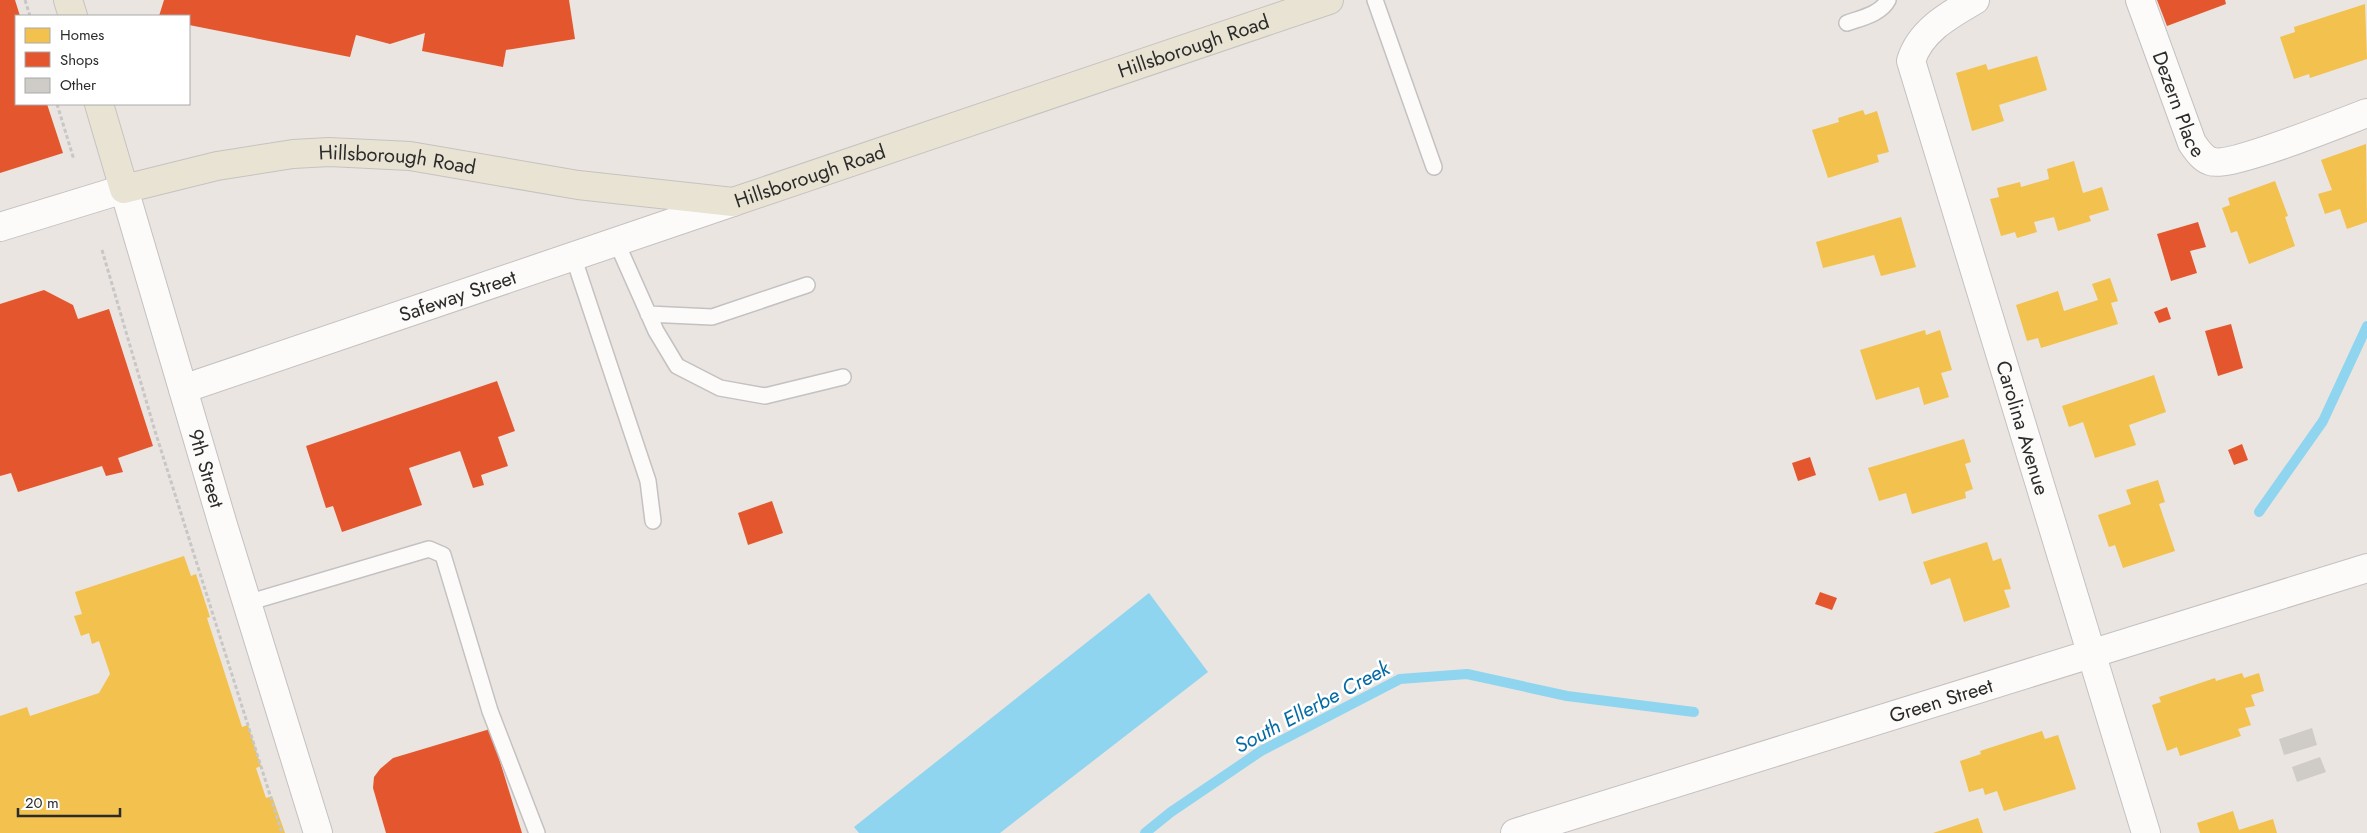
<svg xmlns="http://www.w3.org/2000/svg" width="2367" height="833" viewBox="0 0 2367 833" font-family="Jost,sans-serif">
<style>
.water{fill:#8fd5ef}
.homes{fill:#f2c14e}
.shops{fill:#e4572e}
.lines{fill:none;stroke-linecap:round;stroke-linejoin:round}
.stream{stroke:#8fd5ef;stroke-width:10}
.building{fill:#cfcbc7}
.service-casing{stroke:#c3c1c2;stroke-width:18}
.minor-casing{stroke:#c3c1c2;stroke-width:30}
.tertiary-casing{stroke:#c3c1c2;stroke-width:30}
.primary-casing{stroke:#c5c3c1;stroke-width:30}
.path{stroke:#c8c7c7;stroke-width:3;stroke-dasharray:4 2.5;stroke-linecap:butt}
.service{stroke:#fcfbfa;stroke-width:15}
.minor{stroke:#fcfbfa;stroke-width:28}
.tertiary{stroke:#fcfbfa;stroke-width:28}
.primary{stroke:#e8e3d2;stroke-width:28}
.labels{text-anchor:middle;stroke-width:5;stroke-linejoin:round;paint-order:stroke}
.street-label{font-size:20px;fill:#2b2b2b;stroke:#fff}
.water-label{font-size:21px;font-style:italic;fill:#056ba5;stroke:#fff}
</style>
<rect width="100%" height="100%" fill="#eae5e0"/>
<path class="water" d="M1149,593L1208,672L1000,833H859L854,827Z"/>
<path class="homes" d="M2365,4L2367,59L2310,78L2309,74L2294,79L2280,37L2295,32L2294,27Z
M2037,56L2047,90L1999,105L2004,121L1972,131L1956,73L1986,64L1988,70Z
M1863,110L1865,115L1877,111L1889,152L1877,155L1879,162L1828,178L1812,130L1839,122L1838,118Z
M2366,144L2367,222L2347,229L2340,209L2325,214L2318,194L2332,190L2321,160Z
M2074,161L2083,193L2102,187L2109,210L2089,216L2091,221L2058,231L2054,217L2034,222L2037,232L2017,238L2015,232L2001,236L1990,199L1999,197L1997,188L2020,182L2021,187L2049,179L2047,169Z
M2275,181L2288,216L2285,217L2295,246L2249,264L2237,231L2231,233L2222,208L2230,205L2228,198Z
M1901,217L1916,267L1881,276L1874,255L1823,268L1816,242Z
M2110,278L2118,301L2111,303L2118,324L2041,348L2038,338L2027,341L2016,305L2058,291L2064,311L2098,300L2092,284Z
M1925,330L1926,335L1940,330L1952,370L1941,373L1949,397L1924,405L1919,387L1876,400L1860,350Z
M2154,375L2166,412L2129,425L2136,445L2095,458L2083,422L2069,427L2062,406Z
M1964,439L1971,462L1965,464L1973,489L1965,492L1966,498L1912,514L1906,493L1879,501L1868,468Z
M2158,480L2165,502L2159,504L2175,551L2123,568L2115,545L2109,547L2098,515L2131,504L2126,490Z
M1987,542L1993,561L2001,558L2011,589L2004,590L2010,607L1964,622L1950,578L1931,585L1923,562Z
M184,556L191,576L196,574L210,617L207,618L242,727L248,725L261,766L256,768L266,798L272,796L285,833H0V716L27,707L30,716L99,693L110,674L99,641L92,644L89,633L81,636L74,616L82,614L75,592Z
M2242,673L2244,678L2259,673L2264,691L2251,695L2255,706L2245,708L2251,725L2238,729L2241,736L2180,756L2177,747L2167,751L2152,705L2161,702L2159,697L2215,678L2216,681Z
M2042,731L2045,739L2058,735L2076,789L2004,811L1997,791L1985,795L1983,788L1969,792L1960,761L1981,754L1980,751Z
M2233,811L2239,830L2273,819L2277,833H2200L2197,823Z
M1978,818L1983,833H1933Z"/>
<path class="shops" d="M0,0H15L20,16H16V104H47L63,153L0,173Z
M164,0H569L575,39L506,50L503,67L422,51L425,33L390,44L356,35L350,57L189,25V16H159Z
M2157,0H2225L2226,4L2167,26Z
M2198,222L2206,247L2190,251L2197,273L2171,281L2157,234Z
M44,290L73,305L78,319L109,309L153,446L118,458L123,472L106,476L102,466L18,492L11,473L0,476V304Z
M2167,307L2171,319L2159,323L2154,312Z
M2231,324L2243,368L2218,376L2205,331Z
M497,381L515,431L498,437L508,466L481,475L484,485L473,488L460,451L409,468L422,505L342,532L333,506L326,508L306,446Z
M2242,444L2248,460L2234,465L2228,450Z
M1810,457L1816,475L1798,481L1792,463Z
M772,501L783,533L748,545L738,513Z
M1820,592L1837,598L1832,610L1815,604Z
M490,729L522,833H386L373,788L374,777L380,769L393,758Z"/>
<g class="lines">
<path class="stream" d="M2259,512L2323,421L2367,326
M1145,833L1171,812L1261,751L1400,679L1467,674L1567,696L1694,712"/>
</g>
<path class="building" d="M2312,728L2317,745L2284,755L2279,739Z
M2320,757L2326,772L2297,782L2292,767Z"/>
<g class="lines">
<g class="service-casing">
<path id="service" d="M1375,0L1434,167
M1847,23C1861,18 1881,14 1888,0
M616,241L656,331L677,366L720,388L765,396L843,377
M573,256L648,481L653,521
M648,314L712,317L807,285
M247,603L429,549L443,555L490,711L537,833"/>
</g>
<g class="minor-casing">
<g id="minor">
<path id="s1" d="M1975,0C1949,15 1920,31 1911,61L2146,833"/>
<path id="s2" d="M2140,0L2192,143C2197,150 2202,158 2210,161C2229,169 2342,122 2367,113"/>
<path id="s3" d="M183,389L733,202"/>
<path id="s4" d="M1515,833L2367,568"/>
</g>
</g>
<g class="tertiary-casing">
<g id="tertiary">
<path id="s5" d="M0,227L124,189L223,525L318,833"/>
</g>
</g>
<g class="primary-casing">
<g id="primary">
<path d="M68,0L73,16"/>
<path id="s6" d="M99,104L124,189L217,166L293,154L329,152L410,156L578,185L733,202L1329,0"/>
</g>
</g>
<path class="path" d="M25,0L30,16
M57,104L74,160
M102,250L155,431L282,833"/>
<use href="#service" class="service"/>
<use href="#minor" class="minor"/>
<use href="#tertiary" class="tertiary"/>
<use href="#primary" class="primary"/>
</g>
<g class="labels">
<g class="street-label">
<text dy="7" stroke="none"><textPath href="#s6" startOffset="1191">Hillsborough Road</textPath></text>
<text dy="7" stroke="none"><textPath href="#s2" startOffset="111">Dezern Place</textPath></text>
<text dy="7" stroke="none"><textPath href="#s6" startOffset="366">Hillsborough Road</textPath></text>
<text dy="7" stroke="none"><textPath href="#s6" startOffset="786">Hillsborough Road</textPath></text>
<text dy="7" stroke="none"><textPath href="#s3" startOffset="290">Safeway Street</textPath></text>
<text dy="7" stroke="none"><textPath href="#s1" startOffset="474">Carolina Avenue</textPath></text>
<text dy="7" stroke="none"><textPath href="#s5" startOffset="421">9th Street</textPath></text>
<text dy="7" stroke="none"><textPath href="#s4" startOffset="446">Green Street</textPath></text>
</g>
<g class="water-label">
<text transform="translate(1312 707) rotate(-28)" y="7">South Ellerbe Creek</text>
</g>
</g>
<rect x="15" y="15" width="175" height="90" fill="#ffffff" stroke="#aaaaaa"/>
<rect x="25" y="28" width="25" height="15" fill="#f2c14e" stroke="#aaaaaa"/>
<text x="60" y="40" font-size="15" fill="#2b2b2b">Homes</text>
<rect x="25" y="52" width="25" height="15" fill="#e4572e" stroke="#aaaaaa"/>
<text x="60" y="65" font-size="15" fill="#2b2b2b">Shops</text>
<rect x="25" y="78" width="25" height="15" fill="#cfcbc7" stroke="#aaaaaa"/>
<text x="60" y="90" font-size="15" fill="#2b2b2b">Other</text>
<path d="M18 808v8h102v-8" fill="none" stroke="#2b2b2b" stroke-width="2.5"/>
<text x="25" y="808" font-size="15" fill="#2b2b2b" stroke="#ffffff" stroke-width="4" paint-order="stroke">20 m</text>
</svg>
